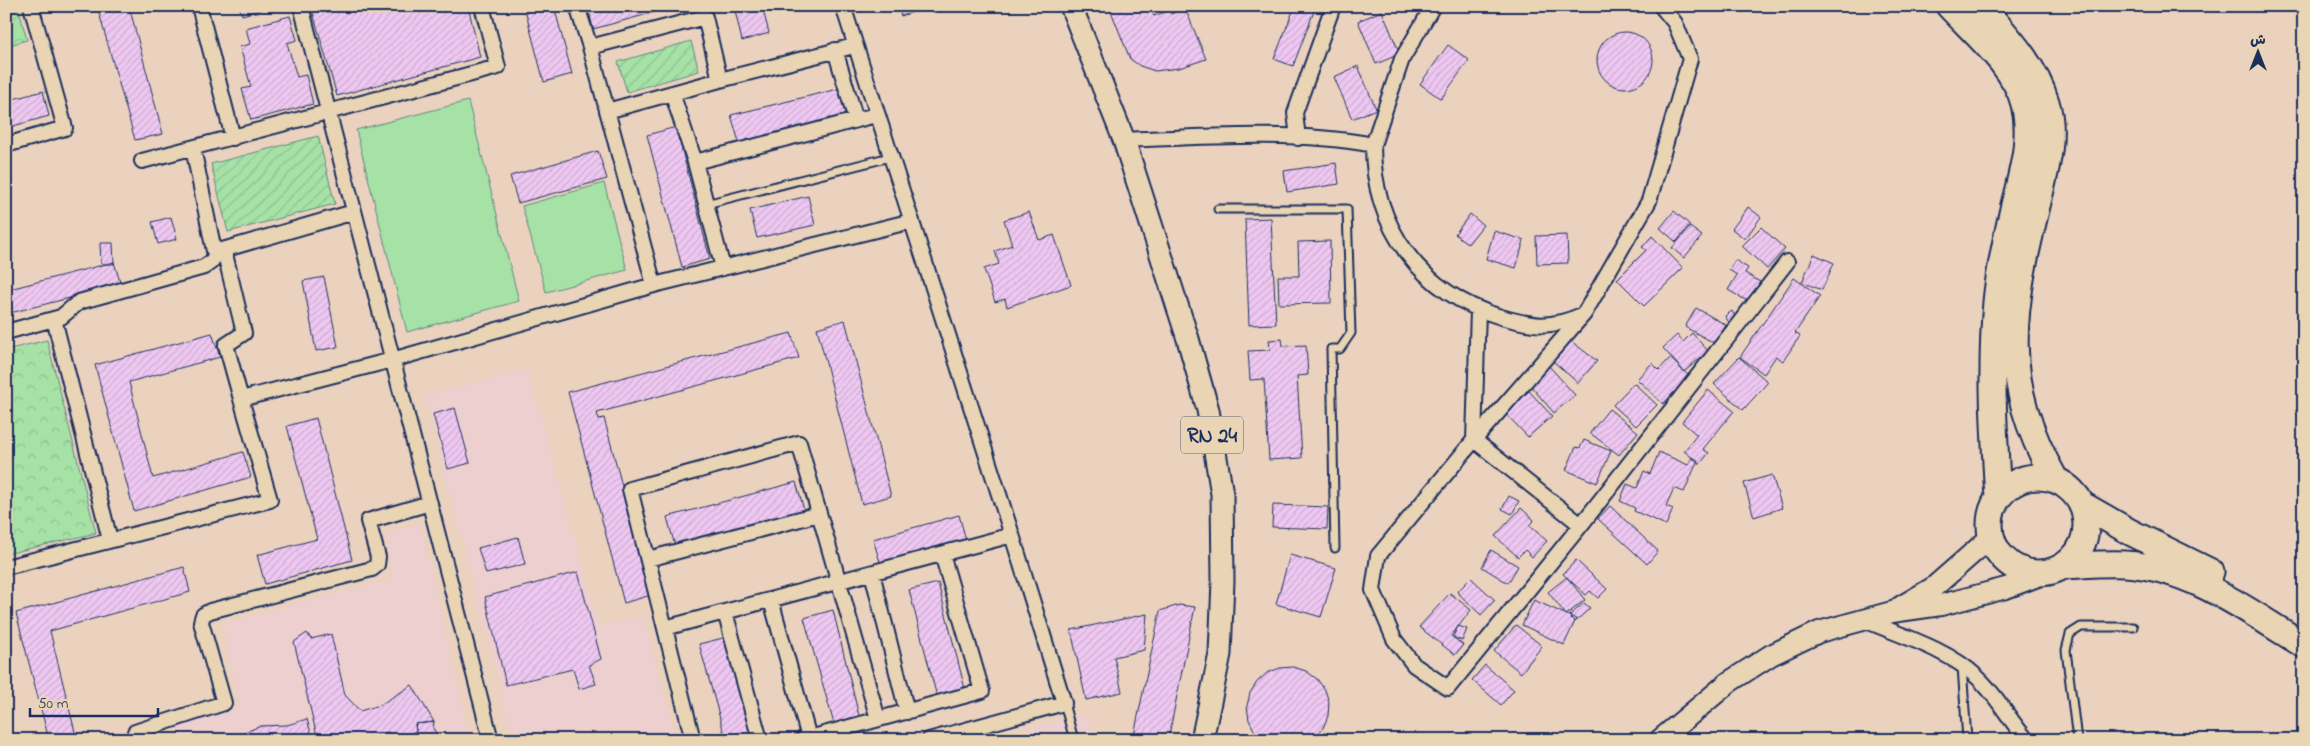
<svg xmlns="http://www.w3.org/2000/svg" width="2310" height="746" viewBox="0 0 2310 746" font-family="'Indie Flower','Playpen Sans Arabic',sans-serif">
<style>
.built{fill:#eccfce}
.forest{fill:url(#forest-crowns);stroke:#608882}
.garden{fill:url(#garden-furrows);stroke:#608882}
.pitch{fill:#a6e1a6;stroke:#608882}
.building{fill:url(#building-hatch);stroke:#1b2f5e}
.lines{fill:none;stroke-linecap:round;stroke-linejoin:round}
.lane-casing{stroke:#1b2f5e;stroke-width:11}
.street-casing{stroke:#1b2f5e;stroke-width:18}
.secondary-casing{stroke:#1b2f5e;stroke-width:24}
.primary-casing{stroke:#1b2f5e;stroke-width:25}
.highway-casing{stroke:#1b2f5e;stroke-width:29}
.lane{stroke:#e9d4b3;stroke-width:7}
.street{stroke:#e9d4b3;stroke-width:14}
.secondary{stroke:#e9d4b3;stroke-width:20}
.primary{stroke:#e9d4b3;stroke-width:21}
.highway{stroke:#e9d4b3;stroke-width:25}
.labels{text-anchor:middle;stroke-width:5;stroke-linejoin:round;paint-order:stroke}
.shield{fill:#e9d4b3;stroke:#596078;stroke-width:1}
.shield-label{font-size:21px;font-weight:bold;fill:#1b2f5e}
</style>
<defs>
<pattern id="forest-crowns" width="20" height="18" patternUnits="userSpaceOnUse" patternTransform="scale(1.25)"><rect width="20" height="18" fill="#a6e1a6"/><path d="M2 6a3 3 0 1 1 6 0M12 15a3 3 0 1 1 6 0" fill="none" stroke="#8ec191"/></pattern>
<pattern id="garden-furrows" width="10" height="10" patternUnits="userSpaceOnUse" patternTransform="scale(1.25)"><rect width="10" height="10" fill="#a6e1a6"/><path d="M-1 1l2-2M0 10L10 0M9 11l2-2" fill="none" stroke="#8ec191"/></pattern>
<pattern id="building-hatch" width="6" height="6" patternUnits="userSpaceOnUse" patternTransform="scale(1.25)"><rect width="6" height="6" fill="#efc8f1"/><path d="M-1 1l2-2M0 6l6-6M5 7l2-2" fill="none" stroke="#ccacd1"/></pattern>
</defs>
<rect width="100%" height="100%" fill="#ead2bf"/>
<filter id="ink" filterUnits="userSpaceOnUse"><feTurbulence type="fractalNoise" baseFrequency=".02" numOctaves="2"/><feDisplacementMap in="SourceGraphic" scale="10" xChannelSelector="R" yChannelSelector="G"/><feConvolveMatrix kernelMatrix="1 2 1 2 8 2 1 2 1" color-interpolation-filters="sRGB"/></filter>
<g filter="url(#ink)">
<path class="built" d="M527,370L600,626L643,616L677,740H513L425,396Z
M420,523L471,740H179L177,724L240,708L222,623L393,579L384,535Z
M1087,714L1094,740H986L1054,721Z"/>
<path class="forest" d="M6,6H18L27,40L6,46Z
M47,340L96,533L6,554V350Z"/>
<path class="garden" d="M691,41L699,71L627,92L618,62Z
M318,136L335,204L228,232L211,164Z"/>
<path class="pitch" d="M468,101L519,301L407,332L356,130Z
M604,183L627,270L546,292L522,206Z"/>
<path class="building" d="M97,6H129L163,134L135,140Z
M239,6H259L260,10L242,15Z
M468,6L480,57L337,96L311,6Z
M524,6H554L572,74L544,82Z
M588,6H677L593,29Z
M734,6H762L769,33L742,41Z
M897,6H932L901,16Z
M1109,6H1149L1154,16L1170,10L1171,14L1185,8L1206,59L1179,68L1155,71L1140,66L1130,59Z
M1295,6H1316L1293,66L1274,59Z
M1382,11L1400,54L1376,64L1358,21Z
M290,16L297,40L287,43L297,77L306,75L313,104L251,120L242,89L251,87L240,47L250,44L246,28Z
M1597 60a28 28 0 1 1 56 0a28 28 0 1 1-56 0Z
M1448,45L1469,60L1441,99L1420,84Z
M1358,66L1376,109L1352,119L1334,77Z
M838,89L846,116L739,142L731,115Z
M43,91L49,116L6,128V101Z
M676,127L710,259L682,267L647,135Z
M598,151L607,179L518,203L510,176Z
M1336,163L1339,184L1287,192L1284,171Z
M808,196L815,225L757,238L750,210Z
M1748,207L1761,217L1745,239L1732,229Z
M1674,211L1690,225L1676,242L1660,228Z
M1029,212L1039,240L1054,235L1071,285L1007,307L1005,299L995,302L984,269L999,264L995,251L1012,245L1004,220Z
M1470,214L1483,225L1468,244L1455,234Z
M171,217L177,239L158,244L152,222Z
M1271,218L1276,324L1249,325L1245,219Z
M1690,227L1702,236L1684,258L1672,248Z
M1761,227L1785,249L1767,269L1742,246Z
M1494,231L1524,240L1516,268L1486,259Z
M1567,235L1568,263L1537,264L1536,236Z
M1652,236L1683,268L1644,306L1617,279L1646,250L1642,247Z
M1330,241L1331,303L1279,304L1278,276H1299L1298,242Z
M100,243H113L114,264H101Z
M1814,254L1834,263L1822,290L1802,282Z
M1735,260L1748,268L1745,273L1760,282L1749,302L1728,290L1737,275L1729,270Z
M114,262L121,285L6,314V290Z
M324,277L338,347L316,351L303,281Z
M1794,278L1820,296L1795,333L1800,336L1783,361L1776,356L1764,374L1740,357Z
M1696,308L1726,325L1716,344L1685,327Z
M1732,311L1738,321L1731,326L1725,316Z
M845,320L891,496L862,504L817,328Z
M212,333L220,357L129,382L153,478L243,452L251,477L134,511L95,365Z
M791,333L799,358L597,413L599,419L604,418L651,595L624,603L568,392Z
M1692,333L1708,351L1684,372L1663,348L1677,335L1683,342Z
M1282,339L1283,346L1306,345L1308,375L1297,376L1302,458L1269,460L1264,379L1250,380L1248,351L1270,350L1269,340Z
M1571,341L1597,361L1578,383L1553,361Z
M1739,357L1768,382L1743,410L1714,384Z
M1670,358L1689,376L1663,404L1637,379L1652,363L1659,370Z
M1549,366L1575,395L1554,413L1529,384Z
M1634,383L1657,405L1636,426L1613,405Z
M1708,390L1734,411L1703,449L1709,453L1700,464L1684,451L1697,435L1682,422Z
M1529,391L1552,416L1528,437L1505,413Z
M455,408L470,463L448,469L433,414Z
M1609,409L1638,432L1619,455L1590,433Z
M316,418L352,560L265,584L257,555L317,539L287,426Z
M1584,440L1611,451L1597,483L1566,470L1576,447L1580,448Z
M1659,452L1688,465L1692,457L1698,460L1684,492L1674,488L1666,506L1673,509L1666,525L1634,511L1635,508L1620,501L1627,484L1637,488L1644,471L1650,474Z
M1772,475L1782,508L1754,517L1744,483Z
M796,482L804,510L675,546L667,517Z
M1509,496L1519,501L1512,514L1502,509Z
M1273,505L1328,507L1327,529L1272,527Z
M1610,506L1658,551L1647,564L1598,519Z
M1521,508L1534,520L1529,525L1547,541L1532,557L1525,550L1518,557L1495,536Z
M959,515L966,540L880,562L873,539Z
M518,537L525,564L486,574L478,548Z
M1491,550L1518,566L1508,583L1482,567Z
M1290,555L1336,568L1321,617L1276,604Z
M1576,560L1607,589L1598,598L1590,591L1586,595L1563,574Z
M184,567L190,592L50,631L77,740H49L16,613Z
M578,572L601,659L589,665L596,684L579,689L573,669L506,685L485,597Z
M1567,577L1585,600L1566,615L1548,592Z
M1471,578L1495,600L1481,615L1457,592Z
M938,583L965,689L937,697L909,590Z
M1450,593L1471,610L1451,636L1463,645L1455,655L1419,627Z
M1534,600L1576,619L1564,645L1522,625Z
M1584,603L1590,608L1575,622L1569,616Z
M1179,605L1195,607L1168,740H1133L1160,611Z
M833,610L859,716L834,724L804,618Z
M1147,614L1144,650L1114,657L1122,692L1086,700L1071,630Z
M1516,625L1542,646L1521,673L1494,651Z
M1458,626L1467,629L1462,641L1453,637Z
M307,633L311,639L331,634L345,695L360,711L380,705L412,685L434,722L415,724L416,731L399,739L388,732L358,740H318L294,642Z
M727,637L755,740H726L699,644Z
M1485,665L1514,690L1501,705L1472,680Z
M1293,667L1306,671L1317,679L1325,690L1329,702L1328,716L1323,728L1312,740H1264L1255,732L1249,720L1247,706L1250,693L1257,682L1267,673L1280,668Z
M307,719L313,740H248L245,732L261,726L287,725Z
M434,722L433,728L440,740L399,739L416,731L415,724Z"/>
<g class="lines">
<g class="lane-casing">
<path id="lane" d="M706,204L890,157
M1218,209H1347L1351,333L1340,349H1331L1335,548
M1962,666L1967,740
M1064,703L1074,740
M2077,740L2066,650L2070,634L2081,627H2133"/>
</g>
<g class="street-casing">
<path id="street" d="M199,6L233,138
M301,6L491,740
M577,6L590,47
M843,6L1012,535L1064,703L929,740
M1661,6L1675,23L1690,59L1649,201L1584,314L1474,440L1378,556L1373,590L1394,639L1414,665L1448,688L1581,525L1787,262
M835,50L856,120
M672,93L695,162
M607,111L720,80
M1298,138L1295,113L1333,6
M1124,140C1203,137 1296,130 1373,145C1373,228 1421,293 1501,317C1533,326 1550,329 1582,315
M6,145L65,128L31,6
M1373,145L1402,59L1433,6
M193,148L215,256
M142,161L498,67L482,6
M224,250L244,333L226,345L241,399
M723,268L695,162L876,115
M654,285L590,47L705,17L720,80L854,46
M1478,310L1474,440L1581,525
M54,319L110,540
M6,332L61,317L79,302L204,267L211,262L219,251L354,212
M648,559L819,514
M6,567L270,500L241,399L392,360L654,285L912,221
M872,573L907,712
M771,600L809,738
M725,612L760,740
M1864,620C1900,635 1949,650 1977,677C1997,695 2009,720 2027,740
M665,628L1012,535
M137,740L135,732L224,703L201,622L203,615L210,611L372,569L377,565L378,557L368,521L430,503
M693,740L630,489L799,443L878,719
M802,740L982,691L942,554"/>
</g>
<g class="secondary-casing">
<path id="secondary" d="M1900,607L1934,587L1991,537
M1660,740L1729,682L1771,655L1819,632L1892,612L1941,605L2006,588L2048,572"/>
</g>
<g class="primary-casing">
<path id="primary" d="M1071,6L1124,140L1188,339L1208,410L1222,494L1223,581L1220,654L1202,740"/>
</g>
<g class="highway-casing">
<path id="highway" d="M1949,6C1974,33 2015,67 2024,104C2033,139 2021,175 2013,209C2006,239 1999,270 1996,302C1990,367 1994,433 1998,498
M1981,6C2007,36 2034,63 2046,102C2057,135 2045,173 2037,206C2011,312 1999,380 2055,479
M1990 525a48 48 0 1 1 96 0a48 48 0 1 1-96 0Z
M2083,505L2130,532L2211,572
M2063,566C2083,565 2104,563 2125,564C2193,568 2247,611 2304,645"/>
</g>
<use href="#lane" class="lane"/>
<use href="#street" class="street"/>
<use href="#secondary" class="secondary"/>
<use href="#primary" class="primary"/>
<use href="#highway" class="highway"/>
</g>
</g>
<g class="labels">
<rect class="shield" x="1181" y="416.5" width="62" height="37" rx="4"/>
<g class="shield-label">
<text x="1212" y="442">RN 24</text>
</g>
</g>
<rect width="2310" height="746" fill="none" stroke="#e9d4b3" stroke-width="25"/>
<rect x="12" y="12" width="2285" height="721" fill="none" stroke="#1b2f5e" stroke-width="2" filter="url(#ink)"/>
<g transform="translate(2258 52)" stroke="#e9d4b3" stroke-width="4" paint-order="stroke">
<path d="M0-4L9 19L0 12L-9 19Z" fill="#1b2f5e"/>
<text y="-8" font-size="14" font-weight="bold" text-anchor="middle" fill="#1b2f5e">ش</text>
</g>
<path d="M30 708v8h128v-8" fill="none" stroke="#1b2f5e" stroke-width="2.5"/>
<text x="38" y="708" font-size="15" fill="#1b2f5e" stroke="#e9d4b3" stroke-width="4" paint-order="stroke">50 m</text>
</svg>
